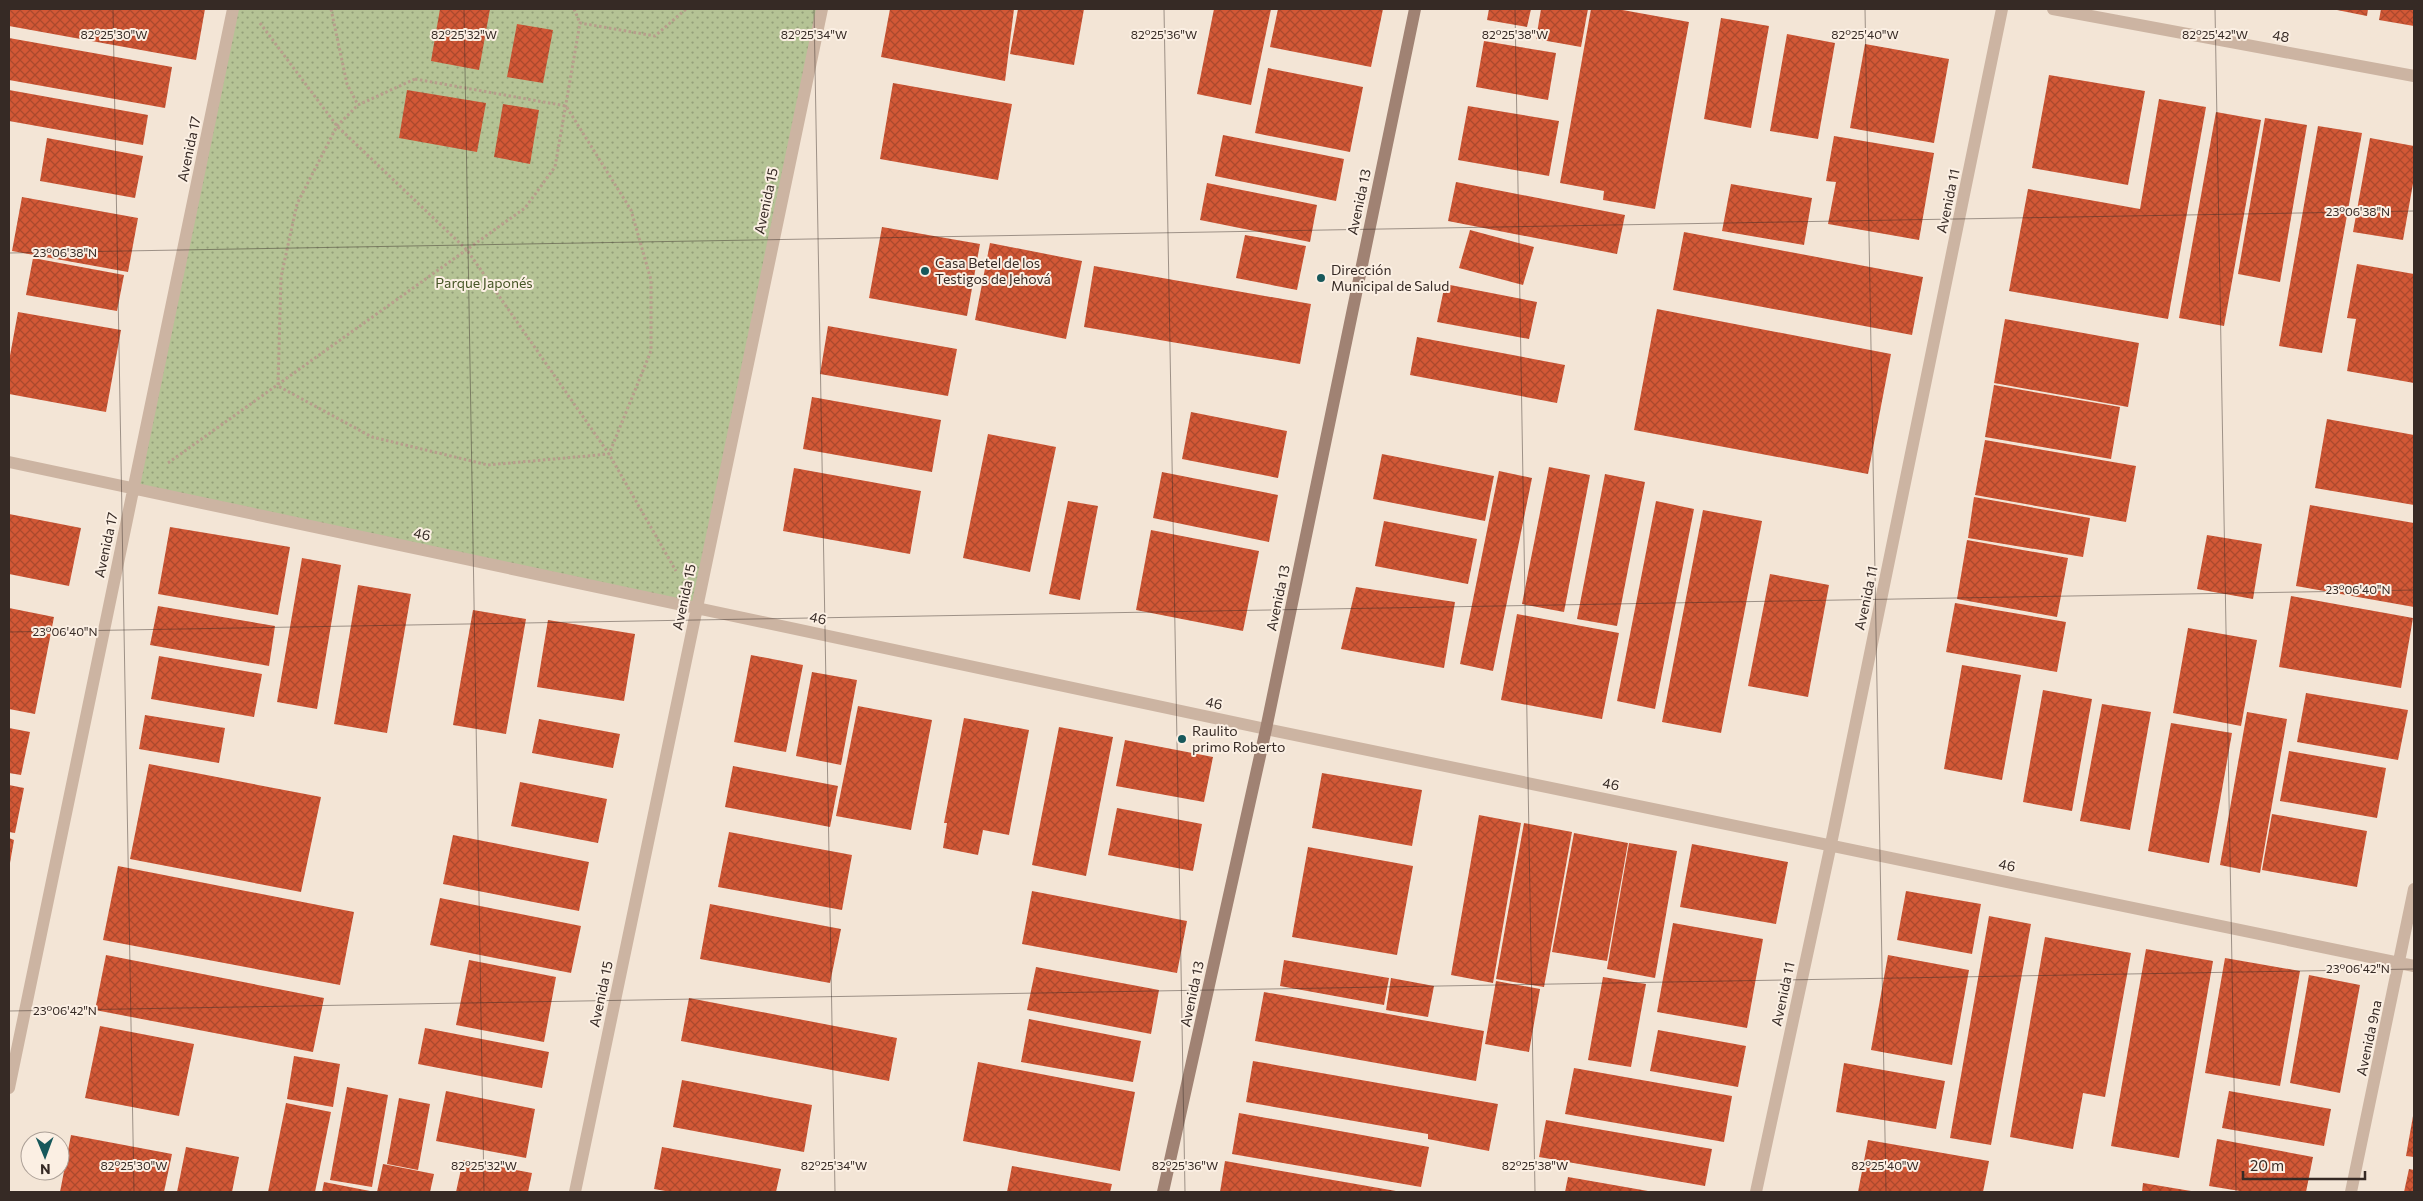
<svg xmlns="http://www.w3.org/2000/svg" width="2423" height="1201" viewBox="0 0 2423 1201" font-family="Commissioner,sans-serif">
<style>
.grass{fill:url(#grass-dots)}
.building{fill:url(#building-cross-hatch)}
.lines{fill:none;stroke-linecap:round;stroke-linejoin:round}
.path{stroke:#b89e8c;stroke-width:3;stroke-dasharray:2.5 2.5;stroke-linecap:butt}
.street{stroke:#ccb4a2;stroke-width:12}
.secondary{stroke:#a08273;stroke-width:12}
.ticks{fill:none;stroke:#362a25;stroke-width:1;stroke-opacity:0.45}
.poi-dot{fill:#17585b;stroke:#fbefe3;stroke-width:2}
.labels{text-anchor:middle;stroke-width:4;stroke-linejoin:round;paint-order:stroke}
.street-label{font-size:14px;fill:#362a25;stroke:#fbefe3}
.poi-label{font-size:14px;fill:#362a25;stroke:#fbefe3;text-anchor:start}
.park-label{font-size:14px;fill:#465626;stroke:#fbefe3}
.ticks-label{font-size:12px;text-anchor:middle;fill:#362a25;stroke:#fbefe3;stroke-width:4;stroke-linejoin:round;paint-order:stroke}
</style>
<defs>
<pattern id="grass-dots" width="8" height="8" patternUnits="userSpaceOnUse" patternTransform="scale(1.25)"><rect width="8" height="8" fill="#b5c395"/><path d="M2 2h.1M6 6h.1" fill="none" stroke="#949f79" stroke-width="1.8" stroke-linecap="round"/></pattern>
<pattern id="building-cross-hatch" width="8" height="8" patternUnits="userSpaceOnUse" patternTransform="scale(1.25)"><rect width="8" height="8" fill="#d25836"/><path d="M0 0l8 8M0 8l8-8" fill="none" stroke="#ab492d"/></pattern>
</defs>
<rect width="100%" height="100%" fill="#f3e5d6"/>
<path class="grass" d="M233,9H822L697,608L133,488Z"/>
<path class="building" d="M9,9H205L196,60L9,26Z
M440,9H490L479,70L431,61Z
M890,9H1014L1005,81L881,57Z
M1018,9H1084L1074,65L1010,54Z
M1214,9H1271L1251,105L1197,94Z
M1278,9H1383L1371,67L1270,47Z
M1489,9H1531L1527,27L1487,20Z
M1541,9H1588L1581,47L1536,39Z
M1591,9H1617L1689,22L1655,209L1603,200L1604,191L1560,183Z
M2332,9H2368L2367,16Z
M2381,9H2414V26L2379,20Z
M1721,18L1769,26L1751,128L1704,119Z
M517,24L553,30L543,83L507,77Z
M1787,34L1835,43L1818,139L1770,131Z
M9,38L172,67L165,108L9,80Z
M1484,41L1556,53L1548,100L1476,87Z
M1865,44L1949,59L1934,143L1850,128Z
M1268,68L1363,87L1350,152L1255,133Z
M2049,75L2145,91L2128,185L2032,168Z
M893,83L1012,104L998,180L880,159Z
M9,90L148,115L143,145L9,121Z
M407,90L486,103L477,152L399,138Z
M2159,99L2206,107L2168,319L2009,291L2028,189L2140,209Z
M503,104L539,110L530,164L494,157Z
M1468,106L1559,121L1549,176L1458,160Z
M2216,112L2261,120L2224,326L2179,318Z
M2265,118L2307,125L2280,282L2238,274Z
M2318,126L2362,133L2322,353L2279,346Z
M1223,135L1344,159L1336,201L1215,176Z
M1834,136L1934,153L1919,240L1828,224L1836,182L1826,181Z
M47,138L143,156L135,198L40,181Z
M2370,138L2414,146V178L2403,240L2353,232Z
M1456,182L1625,215L1617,254L1448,221Z
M1207,183L1317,205L1310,242L1200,220Z
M1731,184L1812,198L1804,245L1722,231Z
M22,197L138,218L128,272L12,251Z
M882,227L980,244L967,316L869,298Z
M1470,230L1534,247L1523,285L1459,268Z
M1684,232L1923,277L1912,335L1673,290Z
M1245,235L1306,246L1297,290L1236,278Z
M990,243L1082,261L1066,339L975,320Z
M33,258L124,275L117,311L26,295Z
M2357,264L2414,274V383L2347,371L2356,319L2347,318Z
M1094,266L1311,304L1300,364L1084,327Z
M1445,284L1537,302L1529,339L1437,322Z
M1657,309L1891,354L1868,474L1634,430Z
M18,312L121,330L106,412L9,394V361Z
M2005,319L2139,343L2128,407L1994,383Z
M828,326L957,349L948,396L820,374Z
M1417,337L1565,365L1557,403L1410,375Z
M1994,385L2120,407L2111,459L1985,437Z
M812,397L941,420L932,472L803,449Z
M1191,412L1287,431L1278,478L1182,459Z
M2327,419L2414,435V505L2315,488Z
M988,434L1056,447L1030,572L963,558Z
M1985,440L2136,466L2126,522L1975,495Z
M1382,454L1494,476L1485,521L1373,499Z
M1549,467L1590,475L1564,612L1522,604Z
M794,468L921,491L910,554L783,531Z
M1499,471L1532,478L1493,671L1460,664Z
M1162,472L1278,495L1269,542L1153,518Z
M1605,474L1645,482L1617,626L1577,619Z
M1974,497L2090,518L2083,557L1968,538Z
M1068,501L1098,506L1080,600L1049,594Z
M1656,501L1694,509L1655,709L1617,701Z
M2310,505L2414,523V607L2296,586Z
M1703,510L1762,521L1721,733L1662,722Z
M9,514L81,528L69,586L9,574Z
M1384,521L1477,539L1468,584L1375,566Z
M170,527L290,547L278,615L158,594Z
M1151,530L1259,551L1243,631L1136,610Z
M2207,535L2262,544L2253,599L2197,589Z
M1967,540L2068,558L2057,617L1957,599Z
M302,558L341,565L317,709L277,702Z
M1770,574L1829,585L1808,697L1748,686Z
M358,585L411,594L387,733L334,724Z
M1356,587L1455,602L1444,668L1341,649Z
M2291,596L2413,618L2401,688L2279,667Z
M1955,603L2066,622L2057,672L1946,652Z
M158,606L275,626L269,666L150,645Z
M9,608L54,617L35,714L9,709Z
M473,610L526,619L506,734L453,725Z
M1517,614L1619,633L1602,719L1501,700Z
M548,620L635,634L624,701L537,687Z
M2188,628L2257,640L2241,726L2173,713Z
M751,655L803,665L786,752L734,742Z
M159,656L262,674L254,717L151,699Z
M1962,665L2021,675L2002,780L1944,769Z
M812,672L857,680L841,765L796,756Z
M2043,690L2092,699L2072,811L2023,802Z
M2306,693L2408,710L2398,760L2297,742Z
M2102,704L2151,712L2130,830L2080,821Z
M858,706L932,720L911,830L836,816Z
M2247,712L2287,719L2260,873L2220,865Z
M145,715L225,728L219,763L139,749Z
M964,718L1029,730L1009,835L983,830L978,855L943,848L947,823H944Z
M539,719L620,734L613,768L532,753Z
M2171,723L2232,733L2209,863L2148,851Z
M1059,727L1113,737L1086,876L1032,865Z
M9,728L30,732L21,775L9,773Z
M1125,740L1213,757L1204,802L1116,786Z
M2289,751L2386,768L2377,818L2280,801Z
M149,764L321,797L301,892L130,859Z
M733,766L838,786L830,827L725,807Z
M1322,773L1422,790L1412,846L1312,828Z
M520,782L607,799L598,843L511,826Z
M9,785L24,788L15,833L9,832Z
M1117,808L1202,824L1193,871L1108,855Z
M2272,814L2367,831L2357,887L2262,870Z
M1479,815L1521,823L1493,983L1451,975Z
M1524,823L1572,832L1544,987L1496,979Z
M729,832L852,855L842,910L718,887Z
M1574,833L1628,843L1607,961L1552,952Z
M453,835L589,862L579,911L443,884Z
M9,838L14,840L10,863H9Z
M1629,843L1677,851L1655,978L1607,969Z
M1692,844L1788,862L1776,924L1680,907Z
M1308,847L1413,866L1397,955L1292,937Z
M118,866L354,912L340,985L103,940Z
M1032,891L1187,921L1177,973L1022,944Z
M1906,891L1981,904L1972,954L1897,940Z
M440,898L581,926L571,973L430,945Z
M710,904L841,929L830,983L700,959Z
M1989,916L2031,924L1991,1145L1950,1138Z
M1673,923L1763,939L1747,1028L1657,1012Z
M2045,937L2131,953L2105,1097L2083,1093L2073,1149L2010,1137Z
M2146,949L2213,961L2179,1158L2111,1146Z
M106,955L324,998L313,1052L95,1010Z
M1888,955L1969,970L1952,1065L1871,1050Z
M2225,958L2300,971L2280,1086L2205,1073Z
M469,960L556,977L544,1042L456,1025Z
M1284,960L1389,978L1384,1005L1280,986Z
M1036,967L1159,990L1151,1034L1027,1010Z
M2309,975L2360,985L2340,1093L2290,1083Z
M1603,977L1646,984L1631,1067L1588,1060Z
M1391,978L1434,986L1428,1017L1386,1010Z
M1496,981L1540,989L1529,1052L1485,1044Z
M1264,992L1484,1031L1476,1081L1255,1041Z
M689,998L897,1038L889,1081L681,1041Z
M1029,1019L1141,1041L1133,1082L1021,1062Z
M100,1026L194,1044L179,1116L85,1098Z
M425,1028L549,1052L542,1088L418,1064Z
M1658,1030L1746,1046L1738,1087L1650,1071Z
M294,1056L340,1064L333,1107L287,1099Z
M1253,1061L1498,1104L1489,1151L1428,1139V1134L1246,1102Z
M978,1062L1135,1092L1120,1171L963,1141Z
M1844,1063L1945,1081L1936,1129L1836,1112Z
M1574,1068L1732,1096L1724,1142L1565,1114Z
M682,1080L812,1105L804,1152L673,1127Z
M347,1087L388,1095L372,1187L330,1180Z
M446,1091L535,1109L526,1158L436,1141Z
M2229,1091L2331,1109L2324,1146L2222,1128Z
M399,1098L430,1104L418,1170L387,1164Z
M286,1103L331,1112L315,1192H268Z
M1239,1113L1429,1147L1421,1187L1232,1154Z
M2413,1116L2414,1117V1157L2406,1156Z
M1546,1120L1712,1149L1705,1186L1539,1157Z
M71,1135L172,1154L164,1192H60Z
M2217,1139L2313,1157L2306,1192H2246L2209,1186Z
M1868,1140L1989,1161L1983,1192H1858Z
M186,1147L239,1157L232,1192H177Z
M662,1147L781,1169L776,1192H671L654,1189Z
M463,1160L532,1173L528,1192H456Z
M1225,1161L1396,1191V1192H1220Z
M383,1164L434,1174L430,1192H377Z
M1012,1166L1112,1184L1110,1192H1007Z
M2409,1169L2414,1170V1192H2404Z
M1568,1177L1648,1191V1192H1565Z
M324,1182L370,1191L369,1192H322Z
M2143,1183L2191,1191V1192H2142Z"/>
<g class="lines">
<path class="path" d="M331,9L347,84L358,105
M574,9L580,23
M260,23L337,126L467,250L609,454L676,571
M415,79L566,106L631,210L651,280V351L609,454L488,465L372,437L278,386L281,277L297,204L337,126L358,105Z
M168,463L525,208L555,167L580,23L655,36L686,9"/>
<path class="street" d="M2053,9L2414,76
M9,462L1266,729L2414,966
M9,1088L233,9
M575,1192L822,9
M1756,1192L1831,844L2002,9
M2351,1192L2414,889"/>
<path class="secondary" d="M1163,1192L1266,729L1415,9"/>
</g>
<path class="ticks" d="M113,9L134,1192M464,9L484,1192M814,9L835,1192M1164,9L1185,1192M1515,9L1535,1192M1865,9L1886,1192M2215,9L2236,1192M9,253L2414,211M9,632L2414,590M9,1011L2414,969"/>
<g class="poi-dot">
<circle cx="925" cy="271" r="5"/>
<circle cx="1321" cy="278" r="5"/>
<circle cx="1182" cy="739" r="5"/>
</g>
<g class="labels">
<g class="street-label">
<text transform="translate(2281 36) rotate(10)" y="5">48</text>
<text transform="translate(189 149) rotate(-78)" y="5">Avenida 17</text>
<text transform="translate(766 201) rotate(-78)" y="5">Avenida 15</text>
<text transform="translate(1948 201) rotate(-78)" y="5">Avenida 11</text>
<text transform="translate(1359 202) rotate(-78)" y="5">Avenida 13</text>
<text transform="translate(422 534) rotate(12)" y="5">46</text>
<text transform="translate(106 545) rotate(-78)" y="5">Avenida 17</text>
<text transform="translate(684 597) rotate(-78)" y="5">Avenida 15</text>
<text transform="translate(1278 598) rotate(-78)" y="5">Avenida 13</text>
<text transform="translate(1866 598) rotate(-78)" y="5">Avenida 11</text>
<text transform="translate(818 618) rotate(12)" y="5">46</text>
<text transform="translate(1214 703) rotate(12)" y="5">46</text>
<text transform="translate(1611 784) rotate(11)" y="5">46</text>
<text transform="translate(2007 865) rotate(12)" y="5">46</text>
<text transform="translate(601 994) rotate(-78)" y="5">Avenida 15</text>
<text transform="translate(1192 994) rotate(-78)" y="5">Avenida 13</text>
<text transform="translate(1783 994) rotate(-78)" y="5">Avenida 11</text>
<text transform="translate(2369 1038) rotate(-78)" y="5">Avenida 9na</text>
</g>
<g class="poi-label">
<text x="935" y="268">Casa Betel de los<tspan x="935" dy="16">Testigos de Jehová</tspan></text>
<text x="1331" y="275">Dirección<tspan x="1331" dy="16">Municipal de Salud</tspan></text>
<text x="1192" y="736">Raulito<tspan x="1192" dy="16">primo Roberto</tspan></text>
</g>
<g class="park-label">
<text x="484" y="288">Parque Japonés</text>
</g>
</g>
<g class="ticks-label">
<text x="114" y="39">82°25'30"W</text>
<text x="464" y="39">82°25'32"W</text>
<text x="814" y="39">82°25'34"W</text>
<text x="1164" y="39">82°25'36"W</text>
<text x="1515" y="39">82°25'38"W</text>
<text x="1865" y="39">82°25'40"W</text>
<text x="2215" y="39">82°25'42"W</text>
<text x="2358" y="216">23°06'38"N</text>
<text x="65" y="257">23°06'38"N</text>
<text x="2358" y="594">23°06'40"N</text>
<text x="65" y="636">23°06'40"N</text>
<text x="2358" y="973">23°06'42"N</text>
<text x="65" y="1015">23°06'42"N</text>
<text x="134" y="1170">82°25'30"W</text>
<text x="484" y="1170">82°25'32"W</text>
<text x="834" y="1170">82°25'34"W</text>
<text x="1185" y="1170">82°25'36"W</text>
<text x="1535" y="1170">82°25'38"W</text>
<text x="1885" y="1170">82°25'40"W</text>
</g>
<rect width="2423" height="1201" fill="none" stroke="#362a25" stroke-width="20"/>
<g transform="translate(45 1156) rotate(179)"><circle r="24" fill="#fbefe3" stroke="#aca097"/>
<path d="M0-4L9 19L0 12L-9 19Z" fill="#17585b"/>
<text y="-8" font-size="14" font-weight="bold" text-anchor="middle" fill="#362a25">N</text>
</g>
<path d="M2243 1171v8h122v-8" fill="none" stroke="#362a25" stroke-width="2.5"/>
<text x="2250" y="1171" font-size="15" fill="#362a25" stroke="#fbefe3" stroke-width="4" paint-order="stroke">20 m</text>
</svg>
